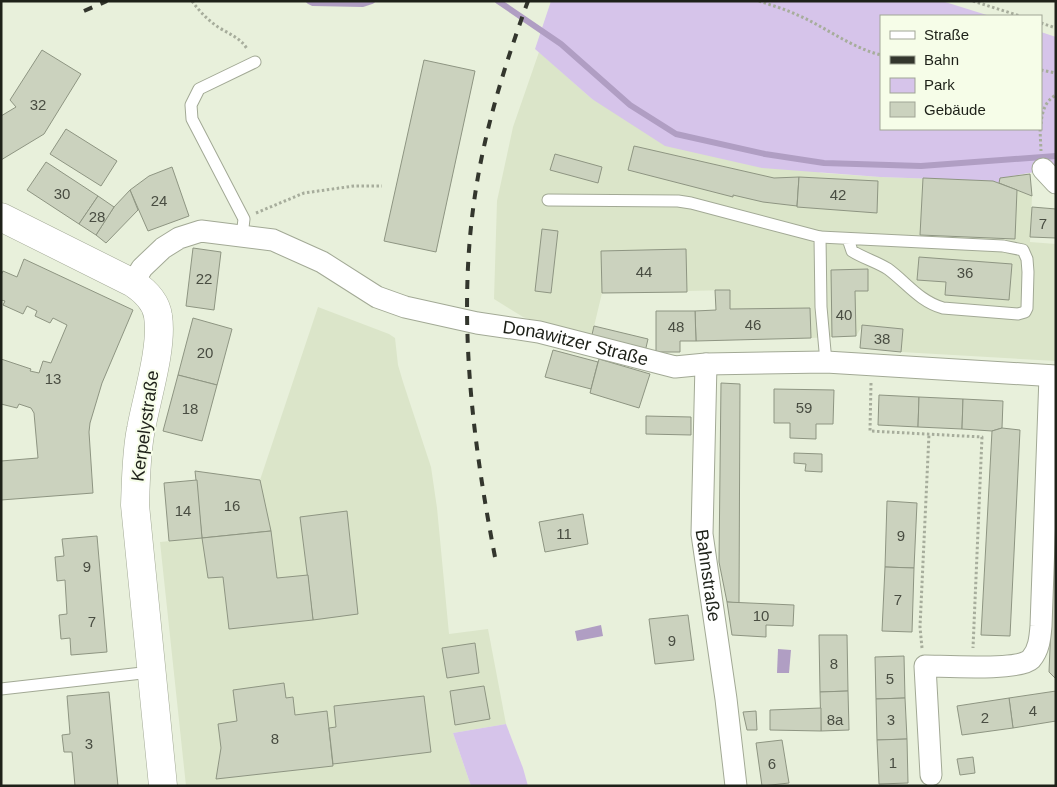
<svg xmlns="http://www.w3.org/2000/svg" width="1057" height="787" viewBox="0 0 1057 787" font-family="Arial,sans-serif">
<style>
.built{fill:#dbe5c9}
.green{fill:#d6c4ea}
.water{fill:#b09ec3}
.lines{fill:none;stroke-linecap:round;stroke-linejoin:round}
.stream{stroke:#b09ec3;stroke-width:6}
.building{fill:#cbd2be;stroke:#8e9582}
.lane-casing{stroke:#a2a995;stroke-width:13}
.street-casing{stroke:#a2a995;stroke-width:23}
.secondary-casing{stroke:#a2a995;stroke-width:29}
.path{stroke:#a7ad9c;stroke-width:3;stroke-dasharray:2.5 2.5;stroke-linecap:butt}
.lane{stroke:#fff;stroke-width:11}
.street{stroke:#fff;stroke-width:21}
.secondary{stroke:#fff;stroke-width:28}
.rail{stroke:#33362d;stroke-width:4;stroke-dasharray:9 9;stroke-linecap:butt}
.labels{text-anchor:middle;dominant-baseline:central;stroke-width:4;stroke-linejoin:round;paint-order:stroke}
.number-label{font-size:15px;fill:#494d42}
.street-label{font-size:18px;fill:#1e2119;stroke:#f6fde8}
</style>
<rect width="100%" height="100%" fill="#e8f0db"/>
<g class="built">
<path d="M539,52L592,99L822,173L880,177L993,181L1032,196L1030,242L1056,244V361L901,352L903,329L863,325L856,336L811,338L810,308L730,309V290L602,293L591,339L523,317L494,299L497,201L513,127Z"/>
<path d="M318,307L389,334L395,338L398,365L403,382L431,467L437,508L449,634L488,629L506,724L453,733L471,786H186L160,542L202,538L195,471L260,480Z"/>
</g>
<g class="green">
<path d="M551,1H942L990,16H881V129H1041V32L1056,37V169C1037,171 1019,175 1000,178L999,183L993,181L880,177L762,168L665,146L592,99L535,49Z"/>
<path d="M506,724L523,768L528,786H471L453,733Z"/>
</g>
<g class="water">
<path d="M601,625L603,636L577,641L575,631Z"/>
<path d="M778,649L791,650L789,673H777Z"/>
</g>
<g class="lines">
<g class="stream">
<path d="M309,1L313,3L363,4L372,1"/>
<path d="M498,1L561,44L630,105L676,134L765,154L824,163L921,166L1056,156"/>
</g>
</g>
<g class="building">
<path d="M42,50L81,74L44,134L1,160V116L16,107L10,100Z"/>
<path d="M424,60L475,71L436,252L384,241Z"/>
<path d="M66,129L117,161L101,186L50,154Z"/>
<path d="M634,146L774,178L799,177L797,206L763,202L733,195V197L628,170Z"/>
<path d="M555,154L602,167L598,183L550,170Z"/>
<path d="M46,162L98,196L79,224L27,190Z"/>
<path d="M172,167L189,216L148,231L130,190L149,176Z"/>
<path d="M1030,174L1032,196L999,183L1000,178Z"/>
<path d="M799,177L878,181L877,213L797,207Z"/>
<path d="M923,178L993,181L1017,190L1015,239L920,235Z"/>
<path d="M130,190L138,210L106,243L96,235L114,207Z"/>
<path d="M98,196L114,207L96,235L79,224Z"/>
<path d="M1032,207L1056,209V238L1030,237Z"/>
<path d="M542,229L558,231L551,293L535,291Z"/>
<path d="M193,248L221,252L214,310L186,306Z"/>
<path d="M686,249L687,292L602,293L601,251Z"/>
<path d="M919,257L1012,264L1009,300L945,295L946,282L917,280Z"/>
<path d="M24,259L133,310L102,383L90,423L89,432L93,493L1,500V461L38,458L34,413L31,408L19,404L17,408L1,404V359L31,369L30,371L39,373L43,361L51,363L67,325L53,318L50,323L35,316L37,311L27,306L23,314L3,305L5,301L1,300V275L3,271L17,277Z"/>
<path d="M868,269V291H855L856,336L832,337L831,270Z"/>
<path d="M715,290H730V309L810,308L811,338L696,341L695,311L716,310Z"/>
<path d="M656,311H695L696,341H680V352H656Z"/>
<path d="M193,318L232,329L217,385L178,375Z"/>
<path d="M862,325L903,329L901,352L860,348Z"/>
<path d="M594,326L648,339L645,352L591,339Z"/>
<path d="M553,350L598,362L591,389L545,377Z"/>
<path d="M599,359L650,374L639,408L590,393Z"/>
<path d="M178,375L217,385L202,441L163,431Z"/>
<path d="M721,383L740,384L739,603L727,602L719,562Z"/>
<path d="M774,389L834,390L833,424H816V439L790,438V423H774Z"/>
<path d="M879,395L919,397L918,427L878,425Z"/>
<path d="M919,397L963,399L962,429L918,427Z"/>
<path d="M963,399L1003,401L1002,428L992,431L962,429Z"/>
<path d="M646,416L691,417V435L646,434Z"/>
<path d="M1002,428L1020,430L1010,636L981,635L992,431Z"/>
<path d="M794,453L822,454V472L805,471L806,464L794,463Z"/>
<path d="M195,471L260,480L271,531L202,538Z"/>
<path d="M197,480L202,538L169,541L164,483Z"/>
<path d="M887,501L917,503L914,568L885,567Z"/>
<path d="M1056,505V679L1049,672Z"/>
<path d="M347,511L358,614L313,620L300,517Z"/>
<path d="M583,514L588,544L545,552L539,522Z"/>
<path d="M271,531L277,578L308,575L313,620L229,629L223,577L208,578L202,538Z"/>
<path d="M97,536L107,652L71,655L70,638L61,639L59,615L67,614L65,580L57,581L55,557L64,556L62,539Z"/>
<path d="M885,567L914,568L912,632L882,631Z"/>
<path d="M727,602L794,605L793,626L766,625V637L732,635Z"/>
<path d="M688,615L694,660L655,664L649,619Z"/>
<path d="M819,635H847L848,691L820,692Z"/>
<path d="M475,643L479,673L447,678L442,648Z"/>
<path d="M904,656L905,698L876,699L875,657Z"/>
<path d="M284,683L286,698L293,697L295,715L327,711L333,766L216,779L221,748L218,724L237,721L233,690Z"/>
<path d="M484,686L490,719L455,725L450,691Z"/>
<path d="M848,691L849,730L821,731L820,692Z"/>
<path d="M1056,691V721L1013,728L1009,698Z"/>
<path d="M109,692L118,786H75L72,752H64L62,735L70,734L67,696Z"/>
<path d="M424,696L431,752L333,764L329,728L336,727L334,706Z"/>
<path d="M905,698L907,739L877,740L876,699Z"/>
<path d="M1009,698L1013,728L962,735L957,706Z"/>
<path d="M821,708V731L770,730V710Z"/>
<path d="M756,711L757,730H747L743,712Z"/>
<path d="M907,739L908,783L879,784L877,740Z"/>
<path d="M782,740L789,783L762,786L756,743Z"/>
<path d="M973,757L975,773L960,775L957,759Z"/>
</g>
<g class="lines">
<g class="lane-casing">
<g id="lane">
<path d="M548,200L678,201L691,203L820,237L821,307L826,362"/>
<path d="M242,236L244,219L192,119L191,105L199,89L255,62"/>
<path d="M820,237L1003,246L1023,250L1027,259L1028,272L1027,308L1025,312L1018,314L943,308C919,301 907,283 888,269C877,262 863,258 852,251L848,239"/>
<path d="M1,689L151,672"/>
</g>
</g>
<g class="street-casing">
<g id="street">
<path d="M1043,169L1056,183"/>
<path id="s1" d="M133,283L142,268L163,248L179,238L201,231L273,240L322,262L377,297L405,307L477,323L539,332L675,367L706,364L826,362L1056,376"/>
<path id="s2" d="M706,364L702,534L726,699L736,786"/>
<path d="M931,775L925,666C944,666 1019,671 1031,659C1039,650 1040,638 1041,626L1050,376"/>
</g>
</g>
<g class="secondary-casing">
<path id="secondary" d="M1,217L133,283C145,291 156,301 158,316C163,347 147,396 141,429C136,453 136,480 135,505L163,786"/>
</g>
<g class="path">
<path d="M192,1C200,12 208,20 218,27C229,34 241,38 247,49"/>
<path d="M759,1C770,5 782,8 793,13C823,25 849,47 881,55"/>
<path d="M973,1L1020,16"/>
<path d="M1041,23L1056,28"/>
<path d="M1041,70L1056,73"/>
<path d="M1041,124C1042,112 1045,101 1056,95"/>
<path d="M1040,129L1041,151"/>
<path d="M256,213L304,193L354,186H382"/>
<path d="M871,383L870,431L982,437L973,648"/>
<path d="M922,648L920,627L929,434"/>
</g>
<use href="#lane" class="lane"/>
<use href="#street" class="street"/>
<use href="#secondary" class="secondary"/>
<g class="rail">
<path d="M84,11L107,1"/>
<path d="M495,557C472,438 457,315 475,195C485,128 505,64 528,1"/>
</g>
</g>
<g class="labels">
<g class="number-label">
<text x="38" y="104">32</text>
<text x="62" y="193">30</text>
<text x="838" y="194">42</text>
<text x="159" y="200">24</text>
<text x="97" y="216">28</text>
<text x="1043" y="223">7</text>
<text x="644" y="271">44</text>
<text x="965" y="272">36</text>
<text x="204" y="278">22</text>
<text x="844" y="314">40</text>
<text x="753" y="324">46</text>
<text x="676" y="326">48</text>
<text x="882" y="338">38</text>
<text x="205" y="352">20</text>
<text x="53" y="378">13</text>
<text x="804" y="407">59</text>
<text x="190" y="408">18</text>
<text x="232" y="505">16</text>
<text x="183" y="510">14</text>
<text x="564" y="533">11</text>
<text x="901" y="535">9</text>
<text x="87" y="566">9</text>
<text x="898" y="599">7</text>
<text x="761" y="615">10</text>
<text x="92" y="621">7</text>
<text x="672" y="640">9</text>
<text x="834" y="663">8</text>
<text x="890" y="678">5</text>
<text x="1033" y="710">4</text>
<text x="985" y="717">2</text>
<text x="835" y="719">8a</text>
<text x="891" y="719">3</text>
<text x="275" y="738">8</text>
<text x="89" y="743">3</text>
<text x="893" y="762">1</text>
<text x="772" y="763">6</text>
</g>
<g class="street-label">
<text stroke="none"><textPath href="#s1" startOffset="484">Donawitzer Straße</textPath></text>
<text transform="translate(145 426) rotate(-82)">Kerpelystraße</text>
<text stroke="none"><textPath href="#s2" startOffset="212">Bahnstraße</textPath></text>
</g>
</g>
<rect width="1057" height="787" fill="none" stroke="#1e2119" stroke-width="5"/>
<rect x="880" y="15" width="162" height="115" fill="#f6fde8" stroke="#a0a595"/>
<rect x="890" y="31" width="25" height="8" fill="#ffffff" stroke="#a0a595"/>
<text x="924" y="40" font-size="15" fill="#1e2119">Straße</text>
<rect x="890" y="56" width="25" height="8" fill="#33362d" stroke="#a0a595"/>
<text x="924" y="65" font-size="15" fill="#1e2119">Bahn</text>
<rect x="890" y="78" width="25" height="15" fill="#d6c4ea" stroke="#a0a595"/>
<text x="924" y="90" font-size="15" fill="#1e2119">Park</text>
<rect x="890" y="102" width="25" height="15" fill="#cbd2be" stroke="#a0a595"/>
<text x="924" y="115" font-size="15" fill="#1e2119">Gebäude</text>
</svg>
